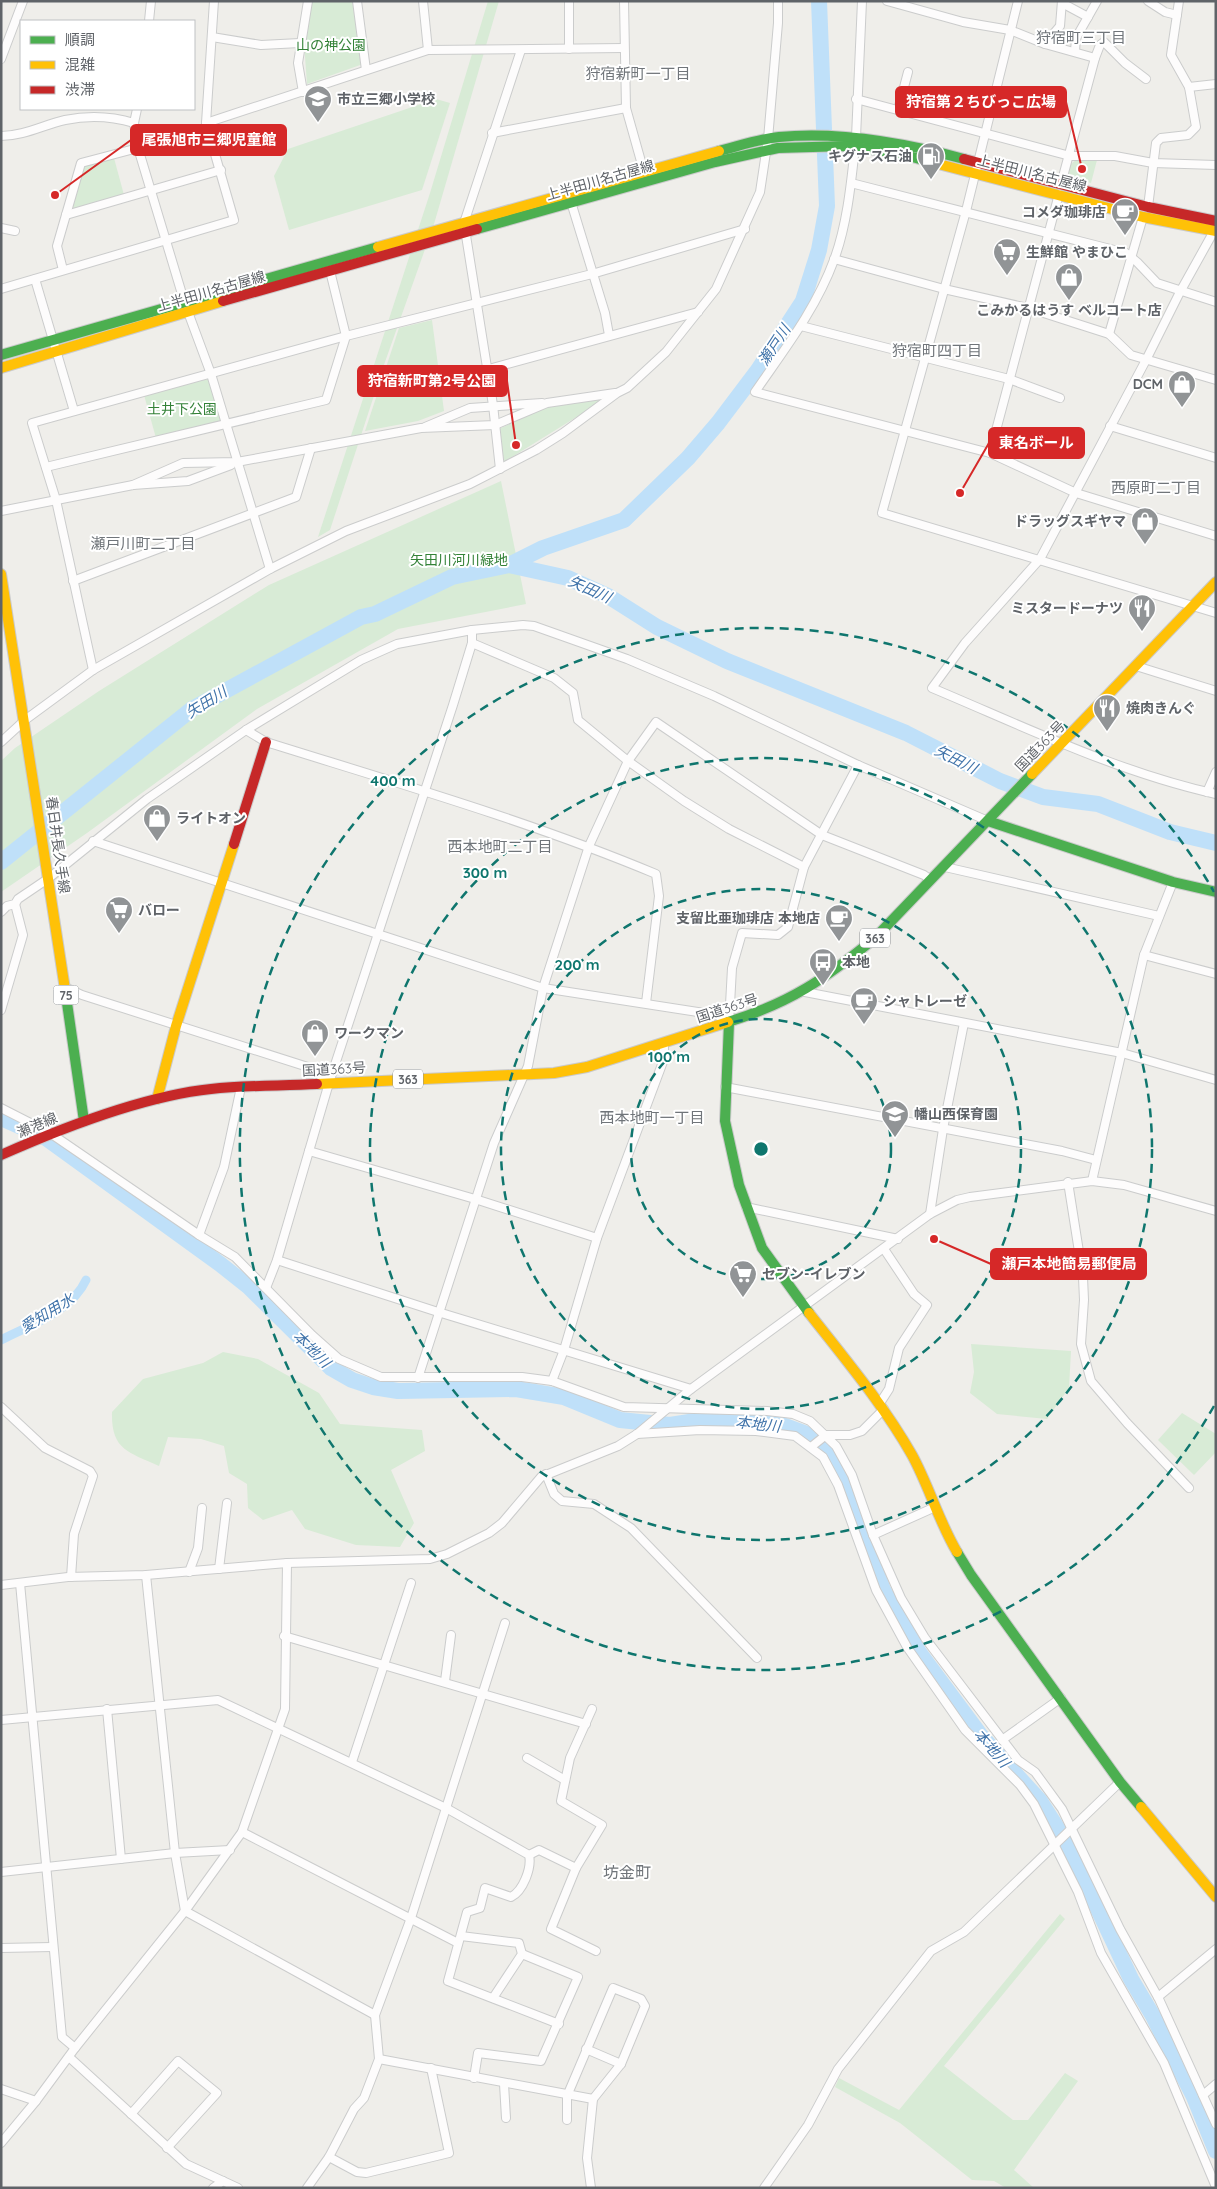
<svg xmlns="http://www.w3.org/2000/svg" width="1217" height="2189" viewBox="0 0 1217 2189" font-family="Quicksand,'Noto Sans JP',sans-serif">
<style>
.green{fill:#d8ebd6}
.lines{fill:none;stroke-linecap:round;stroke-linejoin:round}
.canal{stroke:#bfe0f9;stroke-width:9}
.river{stroke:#bfe0f9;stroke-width:16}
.street-casing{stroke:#cbcccc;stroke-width:10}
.fast-casing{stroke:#cacacb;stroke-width:12}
.slow-casing{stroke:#cacacb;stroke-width:12}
.jam-casing{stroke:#cacacb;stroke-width:12}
.street{stroke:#fdfcfc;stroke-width:8}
.fast{stroke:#4caf50;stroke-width:10}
.slow{stroke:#ffc107;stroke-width:10}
.jam{stroke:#c62828;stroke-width:10}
.ring{fill:none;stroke:#0f766e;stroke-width:2.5;stroke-dasharray:9 6}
.labels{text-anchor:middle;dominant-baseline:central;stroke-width:4;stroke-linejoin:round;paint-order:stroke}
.shield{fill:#fff;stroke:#8f9295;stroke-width:1}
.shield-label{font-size:12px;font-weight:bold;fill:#5f6368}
.park-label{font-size:14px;fill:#348238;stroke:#fff}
.poi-label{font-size:14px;font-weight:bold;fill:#5f6368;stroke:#fff;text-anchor:start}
.street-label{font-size:14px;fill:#5f6368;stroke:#fff}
.neighbourhood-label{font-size:15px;fill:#70757a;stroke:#fff}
.water-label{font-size:15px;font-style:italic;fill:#4174aa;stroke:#fff}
.quarter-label{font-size:16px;fill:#70757a;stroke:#fff}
.centre{fill:#0f766e;stroke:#fff;stroke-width:2.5}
.ring-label{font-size:15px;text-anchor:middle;font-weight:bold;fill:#0f766e;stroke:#fff;stroke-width:4;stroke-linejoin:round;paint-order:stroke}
.leader{fill:none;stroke:#d62828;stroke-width:2}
.callout-dot{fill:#d62828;stroke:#fff;stroke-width:2}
.callout{fill:#d62828;stroke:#d62828;stroke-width:2}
.callout-label{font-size:15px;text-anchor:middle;font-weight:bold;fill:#fff}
</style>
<rect width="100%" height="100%" fill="#efeeea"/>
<g class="green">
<path d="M312,1H352L363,64L307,84L304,43Z"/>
<path d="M488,1H499L434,224L385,362L330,530L318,537L430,193Z"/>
<path d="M436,99L450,103L422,190L289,230L274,176L288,149Z"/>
<path d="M1079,157L1097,160L1091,183L1066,175L1071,164Z"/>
<path d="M114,158L124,195L70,210L83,165Z"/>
<path d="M432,320L444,411L418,421L365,431L399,328Z"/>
<path d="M208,379L221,422L156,438L144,395Z"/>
<path d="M603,397L604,400L504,462L499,429L548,406Z"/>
<path d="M501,481L526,604L398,629L257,709L87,833L1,892V761L15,748L99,691L269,585Z"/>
<path d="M971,1344L1071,1351L1069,1388L1047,1419L997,1414L970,1393L974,1372Z"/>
<path d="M223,1352L258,1359L319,1393L340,1424L422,1430L425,1451L391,1470L414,1523L400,1547L356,1545L305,1529L292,1510L263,1520L248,1508L247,1484L229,1473L224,1446L201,1439L168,1437L159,1466C128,1452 111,1450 112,1412L143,1379L203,1363Z"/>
<path d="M1182,1413L1216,1434V1452L1194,1475L1158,1440Z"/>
<path d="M1060,1914L1065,1919L944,2066L1013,2120H1028L1065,2073L1078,2081L1014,2170L1034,2188H1006L994,2181L972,2180L900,2123L835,2087L839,2078L899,2110Z"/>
</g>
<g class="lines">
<path class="canal" d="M1,1340C30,1325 72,1311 86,1280"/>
<g class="river">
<path d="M509,565L543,548L624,520L688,458L718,423L758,370L803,301L819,250L827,206L819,1"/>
<path d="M1,862L192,709L361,617L375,614L452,577L509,565L568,578L608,596L657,627L727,661L906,733L1000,781L1043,797L1098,804L1170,832L1216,843"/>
<path d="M1,1118L46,1138L220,1264L249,1287L331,1368L352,1380L373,1387L398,1391L516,1389L564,1397L620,1420L670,1425L702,1420L746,1421L785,1426L804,1433L824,1444L848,1488L883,1590L918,1651L981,1736L1040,1801L1068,1845L1131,1979L1153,2016L1194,2097L1216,2151"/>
</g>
<g class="street-casing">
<g id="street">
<path d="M357,1L366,70"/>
<path d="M423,1L428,50"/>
<path d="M569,1V49"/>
<path d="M624,1L626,108L644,172"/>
<path d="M887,1L963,22L1010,30L1045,44L1095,58L1061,184"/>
<path d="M1018,1L966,211L882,513L1216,613"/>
<path d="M1148,1L1165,12L1177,15"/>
<path d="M1062,3L1088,17"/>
<path d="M149,21L151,1"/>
<path d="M212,37L261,45L300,43"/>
<path d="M1045,44L1060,26L1062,1"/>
<path d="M1075,51L1076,38L1097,1"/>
<path d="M1095,58L1100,45L1104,42L1125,63L1146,79"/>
<path d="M1,59L23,1"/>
<path d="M1189,87L1216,84"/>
<path d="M303,92L298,63L308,1"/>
<path d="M856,99L1070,156H1115L1153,163L1216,165"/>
<path d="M137,109L134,123L138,148L185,304L211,374L270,569"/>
<path d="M898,110L908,72"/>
<path d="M206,123L428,50L624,48"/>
<path d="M492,133L626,108"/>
<path d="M135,134H208"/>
<path d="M1,136C24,136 43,125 65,120C90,115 111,116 134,123"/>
<path d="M856,137L862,1"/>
<path d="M855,147C851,184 847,225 834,260C816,309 784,350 755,392L990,453L1076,493L1216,536"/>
<path d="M851,183L1126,253L1137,262L1157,283L1216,302"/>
<path d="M571,202L605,313L609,335"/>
<path d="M1148,207L1156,143L1161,138L1188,135L1196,127L1189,87L1171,55L1179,1"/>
<path d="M66,215L221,170"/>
<path d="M1,228L15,231"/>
<path d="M1214,231L1180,292L1146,360L1040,559L965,643L932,688C1025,727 1117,772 1216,794"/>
<path d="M834,259L944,289L1028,308L1109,334L1131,355L1216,380"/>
<path d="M63,270L57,246L81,163L138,148"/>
<path d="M35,279L74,411"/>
<path d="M1,289L234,220L206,123L214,1"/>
<path d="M801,326L1009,379L1060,398"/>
<path d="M1109,334L1143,217"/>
<path d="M485,370L698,312"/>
<path d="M1110,426L1216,458"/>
<path d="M425,427L470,408L542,403"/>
<path d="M990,453L1059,194"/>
<path d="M46,467L326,400L346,336L330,271"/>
<path d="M500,469L493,405L464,223L521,50"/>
<path d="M133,485L183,463L237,462L421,428L495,425L547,403L615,393"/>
<path d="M1,511L133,485L188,481L231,465"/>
<path d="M73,581L296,497L311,448"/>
<path d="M472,643L554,678L573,693L578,720L628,761L684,801L729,829L804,867"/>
<path d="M1136,666L1216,691"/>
<path d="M93,670L56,500L32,423L346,336L592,274L745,229"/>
<path d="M246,730L266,742C397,783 529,821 656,874L659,896L646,1003"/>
<path d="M1,742L25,720L93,670L270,569L346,531L470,484L536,450L563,433L617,393L627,388L666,352L716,289L760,192L768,139L778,23V1"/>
<path d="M1207,792L1216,772"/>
<path d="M93,841L543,988L717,1015L729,1023"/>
<path d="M945,867L1159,916"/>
<path d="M1,912L7,906L15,904L18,899L49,878L147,799L246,730L361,660L397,644L472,630L523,625L534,626L627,659L714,696L858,765L988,821"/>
<path d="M1144,955L1216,974"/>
<path d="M65,987L82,995L311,1068L329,1083"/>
<path d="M805,992L1122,1053L1216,1080"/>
<path d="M1,1010L23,935L15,904"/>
<path d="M729,1023L732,968L742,933L778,935L788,927L804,867L858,765"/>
<path d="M725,1087L1062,1151L1096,1160"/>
<path d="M1,1108L50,1133L199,1235L235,1257L312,1335L339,1359L381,1377H522L552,1381L624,1407L767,1411L793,1414L810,1421L836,1446L852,1475L873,1535L901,1598L925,1638L1018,1760L1035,1772L1062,1809L1120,1929L1159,1999L1216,2124"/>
<path d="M309,1151L475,1199L597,1238"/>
<path d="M1092,1181L1144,955L1173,882"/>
<path d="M1068,1182L1083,1277L1084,1300L1081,1344L1091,1381L1127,1423L1189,1488"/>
<path d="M746,1207L898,1239"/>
<path d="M930,1214L943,1129L964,1023"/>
<path d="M199,1235L224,1167L241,1087"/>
<path d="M277,1260L438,1312L691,1389"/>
<path d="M266,1288L277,1260L329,1083L453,705L472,643V630"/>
<path d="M418,1378L494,1143L528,1066L543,988L589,846L628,761L656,722L822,835L924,875L931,880"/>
<path d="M552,1381L564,1350L597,1238L664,1059V1042"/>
<path d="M880,1403L889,1389L899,1348L927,1305L914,1294L884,1249"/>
<path d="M1,1407L45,1448L90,1471L93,1476L74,1534L71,1577"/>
<path d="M637,1434L700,1430L756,1431L795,1436L823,1457L838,1485L876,1590L907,1647L965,1730L1020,1785L1034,1804L1078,1892L1101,1953L1164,2063L1216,2187"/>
<path d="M811,1447L826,1435H850L862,1431L884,1409"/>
<path d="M546,1474L554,1494L562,1501L594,1504L631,1528L757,1658"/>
<path d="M873,1535L933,1508"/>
<path d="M219,1569L227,1503"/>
<path d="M189,1572L198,1548L202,1508"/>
<path d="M146,1575L175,1853L185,1911"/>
<path d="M20,1583L62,2037L75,2048"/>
<path d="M1,1585L68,1577L146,1575L287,1563L430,1559L447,1554L489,1533L502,1523L541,1477L618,1446L637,1434L691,1389L930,1214L957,1200L970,1197L1092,1181L1124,1185L1216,1211"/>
<path d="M284,1636L586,1724"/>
<path d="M445,1681L451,1635"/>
<path d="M107,1709L121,1859"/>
<path d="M1,1720L218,1700L446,1808L529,1855C532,1868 523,1891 511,1897L485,1888L480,1908L467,1912L448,1981L559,2024"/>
<path d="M1002,1740L1061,1698"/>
<path d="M527,1758L565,1780"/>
<path d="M352,1762L411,1583"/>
<path d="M242,1832L458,1943"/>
<path d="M529,1855L539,1850L576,1868L602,1825L561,1801L570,1758L592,1709"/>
<path d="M576,1868L551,1929L596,1951"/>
<path d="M1,1872L175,1853L230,1850"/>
<path d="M185,1911L375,2015"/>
<path d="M461,1936L519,1943L522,1954L493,1998"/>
<path d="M1,1948L52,1947"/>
<path d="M1158,1997L1216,1949"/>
<path d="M586,2049L621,2064"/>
<path d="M69,2057L186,2164L238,2188"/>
<path d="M379,2059L593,2099"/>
<path d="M474,2078L478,2053L541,2061L578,1977L522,1954"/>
<path d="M504,2084L506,2118"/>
<path d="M1,2089L36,2101"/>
<path d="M1203,2095L1216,2084"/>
<path d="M131,2114L178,2061L217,2093L167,2148"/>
<path d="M567,2120V2096L613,1988L641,1999L645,2006L621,2064L593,2099L587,2158L591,2188"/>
<path d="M1,2143L36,2101L75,2048L185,1911L242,1832L285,1709L287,1563"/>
<path d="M329,2157L357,2172L366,2173L449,2153L431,2068"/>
<path d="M213,2188L223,2181"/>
<path d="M307,2188L329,2157L354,2109L364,2098L379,2059L375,2015L411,1918L505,1623"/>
<path d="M764,2188L808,2125L838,2069L931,1951L964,1932L1120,1782"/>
</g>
</g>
<g class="fast-casing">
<g id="fast">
<path d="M719,151C739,146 759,139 779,137C841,131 905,143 964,159"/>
<path d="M477,229L715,162L778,148L847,146L898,153L923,160"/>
<path d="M1,355L378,247"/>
<path d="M988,821L1173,882L1216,892"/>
<path d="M65,989L84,1121"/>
<path d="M728,1022C790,1003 825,979 875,938L1032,774"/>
<path d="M729,1023L725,1121L739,1185L762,1248L809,1313"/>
<path d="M957,1552L971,1575L1120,1782L1141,1807"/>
</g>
</g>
<g class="slow-casing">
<g id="slow">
<path d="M923,160L1143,217L1216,231"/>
<path d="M378,247L719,151"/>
<path d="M1,368L223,301"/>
<path d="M1,574L65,989"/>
<path d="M1032,774L1216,582"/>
<path d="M317,1084L554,1073L587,1067L728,1022"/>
<path d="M157,1099L176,1026L234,844"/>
<path d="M809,1313C845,1359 883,1404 912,1455C929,1486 939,1522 957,1552"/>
<path d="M1141,1807L1216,1897"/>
</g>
</g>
<g class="jam-casing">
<g id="jam">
<path d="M964,159L1148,207L1216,221"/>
<path d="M223,301L477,229"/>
<path d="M234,844L266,742"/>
<path d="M1,1155C62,1128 144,1096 211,1089C246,1085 282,1086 317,1084"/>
</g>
</g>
<use href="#street" class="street"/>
<use href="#fast" class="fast"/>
<use href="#slow" class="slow"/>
<use href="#jam" class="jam"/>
</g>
<g class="ring">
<circle cx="761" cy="1149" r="130"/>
<circle cx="761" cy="1149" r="260"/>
<circle cx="761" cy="1149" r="391"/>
<path d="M1214 1406A521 521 0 1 1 1214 892"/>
</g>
<defs>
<g id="school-pin" transform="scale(1.4375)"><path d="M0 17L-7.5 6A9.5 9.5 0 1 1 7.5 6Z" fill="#919496" stroke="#fff"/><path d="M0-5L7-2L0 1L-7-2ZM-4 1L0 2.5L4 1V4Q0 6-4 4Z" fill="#fff"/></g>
<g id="fuel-pin" transform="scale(1.4375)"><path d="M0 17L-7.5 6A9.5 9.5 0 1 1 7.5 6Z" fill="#919496" stroke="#fff"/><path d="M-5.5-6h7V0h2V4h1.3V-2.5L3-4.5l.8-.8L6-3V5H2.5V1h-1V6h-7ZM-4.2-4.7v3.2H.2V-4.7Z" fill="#fff"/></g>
<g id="cafe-pin" transform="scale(1.4375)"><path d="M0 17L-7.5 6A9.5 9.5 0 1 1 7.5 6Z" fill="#919496" stroke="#fff"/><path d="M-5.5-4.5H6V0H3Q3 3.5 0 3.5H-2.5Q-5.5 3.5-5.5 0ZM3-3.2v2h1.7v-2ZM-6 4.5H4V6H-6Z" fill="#fff"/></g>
<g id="supermarket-pin" transform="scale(1.4375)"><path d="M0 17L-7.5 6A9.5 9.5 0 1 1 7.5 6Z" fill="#919496" stroke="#fff"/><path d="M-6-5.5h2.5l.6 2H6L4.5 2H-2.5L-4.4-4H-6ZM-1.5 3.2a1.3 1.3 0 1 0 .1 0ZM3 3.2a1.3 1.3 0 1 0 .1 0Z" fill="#fff"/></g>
<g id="shop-pin" transform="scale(1.4375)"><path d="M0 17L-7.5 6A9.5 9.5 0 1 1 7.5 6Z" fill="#919496" stroke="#fff"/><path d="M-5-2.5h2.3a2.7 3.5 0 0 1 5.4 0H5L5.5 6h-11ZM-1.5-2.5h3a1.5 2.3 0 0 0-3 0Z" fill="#fff"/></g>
<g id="restaurant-pin" transform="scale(1.4375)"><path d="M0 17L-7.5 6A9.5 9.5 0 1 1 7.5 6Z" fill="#919496" stroke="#fff"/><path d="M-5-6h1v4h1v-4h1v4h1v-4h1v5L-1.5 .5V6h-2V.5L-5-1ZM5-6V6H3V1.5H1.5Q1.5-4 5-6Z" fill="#fff"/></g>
<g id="bus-pin" transform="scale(1.4375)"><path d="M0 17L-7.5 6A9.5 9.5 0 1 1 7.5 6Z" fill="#919496" stroke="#fff"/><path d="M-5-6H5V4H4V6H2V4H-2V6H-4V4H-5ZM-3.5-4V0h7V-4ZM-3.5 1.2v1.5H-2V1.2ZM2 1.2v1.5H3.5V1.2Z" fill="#fff"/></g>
</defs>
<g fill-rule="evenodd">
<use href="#school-pin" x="318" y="99"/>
<use href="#fuel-pin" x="931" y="156"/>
<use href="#cafe-pin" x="1125" y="212"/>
<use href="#supermarket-pin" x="1007" y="252"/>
<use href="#shop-pin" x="1069" y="277"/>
<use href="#shop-pin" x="1182" y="384"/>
<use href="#shop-pin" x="1145" y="521"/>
<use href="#restaurant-pin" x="1142" y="608"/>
<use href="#restaurant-pin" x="1107" y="708"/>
<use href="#shop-pin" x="157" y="818"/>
<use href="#supermarket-pin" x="119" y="910"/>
<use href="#cafe-pin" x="839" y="918"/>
<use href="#bus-pin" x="823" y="962"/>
<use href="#cafe-pin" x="864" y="1001"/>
<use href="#shop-pin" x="315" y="1033"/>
<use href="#school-pin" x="895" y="1114"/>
<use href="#supermarket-pin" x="743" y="1274"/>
</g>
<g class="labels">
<g class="shield">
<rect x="860" y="928.5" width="30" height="19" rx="4"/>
<rect x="53.5" y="985.5" width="25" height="19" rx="4"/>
<rect x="393" y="1069.5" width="30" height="19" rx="4"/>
</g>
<g class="shield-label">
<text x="875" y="938">363</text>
<text x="66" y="995">75</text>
<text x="408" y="1079">363</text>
</g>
<g class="park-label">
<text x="331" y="45">山の神公園</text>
<text x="182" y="409">土井下公園</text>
<text x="459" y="560">矢田川河川緑地</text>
</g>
<g class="poi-label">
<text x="337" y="99">市立三郷小学校</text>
<text x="912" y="156" text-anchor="end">キグナス石油</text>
<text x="1106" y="212" text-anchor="end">コメダ珈琲店</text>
<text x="1026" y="252">生鮮館 やまひこ</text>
<text x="1069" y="310" text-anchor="middle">こみかるはうす ベルコート店</text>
<text x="1163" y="384" text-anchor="end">DCM</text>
<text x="1126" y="521" text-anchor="end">ドラッグスギヤマ</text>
<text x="1123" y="608" text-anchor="end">ミスタードーナツ</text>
<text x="1126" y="708">焼肉きんぐ</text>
<text x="176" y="818">ライトオン</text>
<text x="138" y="910">バロー</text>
<text x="820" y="918" text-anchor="end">支留比亜珈琲店 本地店</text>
<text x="842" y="962">本地</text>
<text x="883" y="1001">シャトレーゼ</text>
<text x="334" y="1033">ワークマン</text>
<text x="914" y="1114">幡山西保育園</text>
<text x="762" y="1274">セブン-イレブン</text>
</g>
<g class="street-label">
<text transform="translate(1032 173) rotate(14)">上半田川名古屋線</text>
<text transform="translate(600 180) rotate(-16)">上半田川名古屋線</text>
<text transform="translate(211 291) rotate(-16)">上半田川名古屋線</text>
<text transform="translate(1040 746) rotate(-46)">国道363号</text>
<text transform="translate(58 845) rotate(82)">春日井長久手線</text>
<text transform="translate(727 1008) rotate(-18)">国道363号</text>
<text transform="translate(334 1069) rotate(-3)">国道363号</text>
<text transform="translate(37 1125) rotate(-23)">瀬港線</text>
</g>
<g class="neighbourhood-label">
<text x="1081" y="37">狩宿町三丁目</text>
<text x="638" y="73">狩宿新町一丁目</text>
<text x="937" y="350">狩宿町四丁目</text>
<text x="1156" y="487">西原町二丁目</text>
<text x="143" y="543">瀬戸川町二丁目</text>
<text x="500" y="846">西本地町二丁目</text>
<text x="652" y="1117">西本地町一丁目</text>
</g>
<g class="water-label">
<text transform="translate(774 345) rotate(-57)">瀬戸川</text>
<text transform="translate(590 589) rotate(24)">矢田川</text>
<text transform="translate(206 702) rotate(-32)">矢田川</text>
<text transform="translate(956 759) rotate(27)">矢田川</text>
<text transform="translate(47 1313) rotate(-32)">愛知用水</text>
<text transform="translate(312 1349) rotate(44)">本地川</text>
<text transform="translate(758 1424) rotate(6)">本地川</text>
<text transform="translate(992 1748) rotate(49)">本地川</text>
</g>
<g class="quarter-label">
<text x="627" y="1872">坊金町</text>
</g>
</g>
<circle cx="761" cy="1149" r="8" class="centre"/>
<g class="ring-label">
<text x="393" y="786">400 m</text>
<text x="485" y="878">300 m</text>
<text x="577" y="970">200 m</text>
<text x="669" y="1062">100 m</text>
</g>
<path class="leader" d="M1082 169L1066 102M55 195L131 140M516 445L507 381M960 493L989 443M934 1239L991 1264"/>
<g class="callout-dot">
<circle cx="1082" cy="169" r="5"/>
<circle cx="55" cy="195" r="5"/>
<circle cx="516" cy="445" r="5"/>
<circle cx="960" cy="493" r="5"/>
<circle cx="934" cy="1239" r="5"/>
</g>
<g class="callout">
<rect x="896" y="87" width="170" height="30" rx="5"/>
<rect x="131" y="125" width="155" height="30" rx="5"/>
<rect x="358" y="366" width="149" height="30" rx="5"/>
<rect x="989" y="428" width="95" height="30" rx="5"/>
<rect x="991" y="1249" width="155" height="30" rx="5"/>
</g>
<g class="callout-label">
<text x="981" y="107">狩宿第２ちびっこ広場</text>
<text x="209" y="145">尾張旭市三郷児童館</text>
<text x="432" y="386">狩宿新町第2号公園</text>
<text x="1036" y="448">東名ボール</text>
<text x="1069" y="1269">瀬戸本地簡易郵便局</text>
</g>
<rect width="1217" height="2189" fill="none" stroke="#5f6368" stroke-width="5"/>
<rect x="20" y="20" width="175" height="90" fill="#ffffff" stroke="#bfc1c3"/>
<rect x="30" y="36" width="25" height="8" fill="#4caf50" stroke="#bfc1c3"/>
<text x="65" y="45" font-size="15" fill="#5f6368">順調</text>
<rect x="30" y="61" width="25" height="8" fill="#ffc107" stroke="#bfc1c3"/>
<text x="65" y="70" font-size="15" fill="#5f6368">混雑</text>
<rect x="30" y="86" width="25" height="8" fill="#c62828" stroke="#bfc1c3"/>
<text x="65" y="95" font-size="15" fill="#5f6368">渋滞</text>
</svg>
